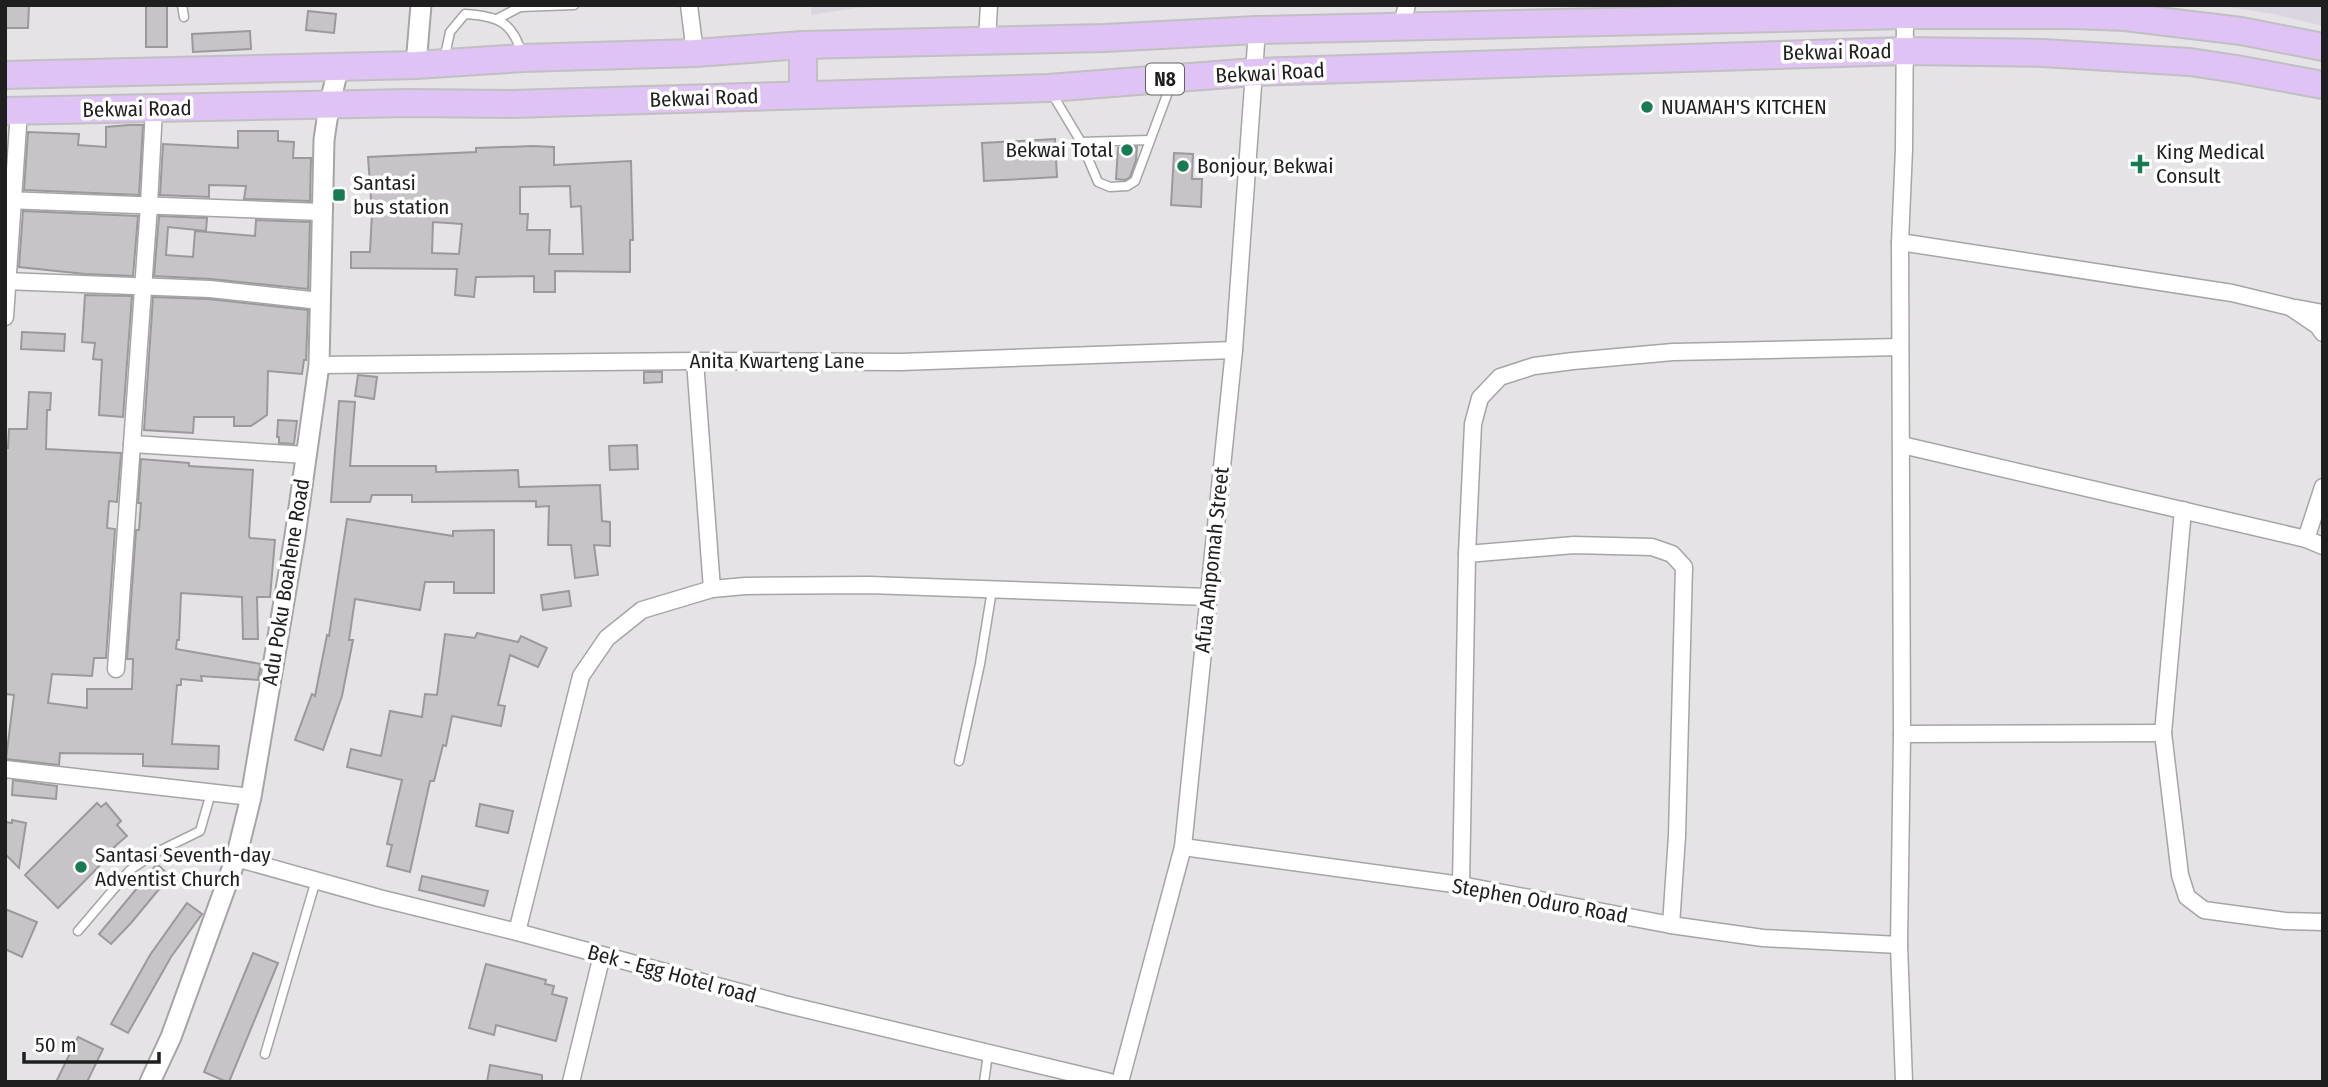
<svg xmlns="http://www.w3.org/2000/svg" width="2328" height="1087" viewBox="0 0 2328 1087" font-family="'Fira Sans Condensed',sans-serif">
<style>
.built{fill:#dad5df}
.building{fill:#c6c4c7;stroke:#9b999c;stroke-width:2;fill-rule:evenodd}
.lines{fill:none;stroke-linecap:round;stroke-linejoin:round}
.service-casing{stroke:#a6a4a7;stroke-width:11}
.minor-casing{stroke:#a6a4a7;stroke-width:19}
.tertiary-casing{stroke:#a6a4a7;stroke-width:23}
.trunk-casing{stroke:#c0c0c1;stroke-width:30}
.service{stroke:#fff;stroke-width:8}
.minor{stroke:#fff;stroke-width:16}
.tertiary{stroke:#fff;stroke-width:19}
.trunk{stroke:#dfc3f4;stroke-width:26}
.poi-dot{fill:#197b53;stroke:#fff;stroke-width:2.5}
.labels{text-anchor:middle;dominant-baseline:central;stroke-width:7;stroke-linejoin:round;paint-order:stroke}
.shield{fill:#fff;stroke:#626263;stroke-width:2}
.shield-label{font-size:19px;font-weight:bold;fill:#1f1f20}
.street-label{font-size:21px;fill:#1f1f20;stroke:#fff}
.poi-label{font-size:21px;fill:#1f1f20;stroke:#fff;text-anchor:start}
</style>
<rect width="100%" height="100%" fill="#e5e3e6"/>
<g class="built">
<path d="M811,5H909L855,8L811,15Z"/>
<path d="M2217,5H2323V26L2274,14Z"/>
</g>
<g class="building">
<path d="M5,5H29L28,28H5Z"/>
<rect x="146" y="5" width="21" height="42"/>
<path d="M308,11L336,14L334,33L306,30Z"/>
<path d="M250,31L251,49L193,52L192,34Z"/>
<path d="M129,125H143L139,195L24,190L28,132L79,134L78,145L106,147V127Z"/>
<path d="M238,131H278V141L294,142L293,158H311L310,201L244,199L246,186L209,185V197L160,195L163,144L238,148Z"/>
<path d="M1055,139L1057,177L984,181L982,143Z"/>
<path d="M533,146L554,147V165L631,161L633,240H630V272L555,271V292H534V276L476,277L474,297L455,295L457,269L351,268V252H370L372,213L368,157L476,152V148ZM570,186L571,207L581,206L583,254H549L550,230H527L528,214H520V187ZM433,222L462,224L459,254L432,253Z"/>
<path d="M1137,147L1136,160L1130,177L1125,180L1116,179L1118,148Z"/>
<path d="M1174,153L1193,154L1192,179H1202L1201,207L1171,205Z"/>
<path d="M23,211L138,216L133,276L85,274L19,267Z"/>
<path d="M159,216L207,218L206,231L168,227L166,255L193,257L195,231L255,236L256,220L310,222L308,289L211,279L154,276Z"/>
<path d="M85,295L132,296L123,417L99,415L102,360L93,359L95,343L82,342Z"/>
<path d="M153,297L209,299L308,310L306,360H304L302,374L268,371L267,415L251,426H234V417H194L193,433L144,430Z"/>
<path d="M22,332L65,334L64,351L21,349Z"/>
<path d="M644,372H662V382L644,383Z"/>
<path d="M358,375L377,377L374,399L355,396Z"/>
<path d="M29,392L51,393L50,410H47L46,449L121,453L117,502L109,501L107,528L115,529L106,658H94L92,676L52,674L48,703L87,708V689H132L133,659H127L136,530H139L141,503H138L141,459L189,463V466L253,470L249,536L250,538L275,540L270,597H257L258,639H243L242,597L181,593L179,640H177L176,649L261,664L258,680L201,676L202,681L181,679V685H177L172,744L219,746L218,769L143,766V754L60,753L59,765L6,759L14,695L5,694V448H8L9,429H27Z"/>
<path d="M339,401L355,402L350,466H436V472L518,470L519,487L600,485L602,521L610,522V546L594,545L598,575L575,578L571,545H548L549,506L536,507V501L412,502V495H372L370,502H331Z"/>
<path d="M278,420L297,421L294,444L279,443V437H277Z"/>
<path d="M637,445L638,469L610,470L609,446Z"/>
<path d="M347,519L453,536V531L494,530V593H454V582H425L420,610L355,599L349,640H353L342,696L323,750L295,740L312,694L315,696L327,635L329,636Z"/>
<path d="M569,591L571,606L543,610L541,595Z"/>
<path d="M477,633L518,642L521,636L547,648L538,667L510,655L498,705L505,706L501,726L452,716L446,746L443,745L434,781H430L410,872L387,866L392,845L387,844L402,780L347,767L351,749L381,756L390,711L422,717L425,694L437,695L445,634L475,638Z"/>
<path d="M13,780L57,786L56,799L12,795Z"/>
<path d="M97,803L101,807L106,803L121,821L117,825L127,836L114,847L116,849L58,908L25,875Z"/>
<path d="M480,804L513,811L508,833L476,826Z"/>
<path d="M12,820L26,823L19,868L5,854V822L12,823Z"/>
<path d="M157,864L170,876L131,923L111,944L99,934Z"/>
<path d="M422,876L488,891L484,906L419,890Z"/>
<path d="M187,903L202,914L171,957L128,1033L111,1024L150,955Z"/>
<path d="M5,909L37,922L22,957L5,949Z"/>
<path d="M253,953L278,963L229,1082H227L204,1072Z"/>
<path d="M486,964L546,980L545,984L554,986L552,994L567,998L556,1041L496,1025L494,1035L469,1028Z"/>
<path d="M78,1037L103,1049L87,1082H56Z"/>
<path d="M490,1065L542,1075V1082H487Z"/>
</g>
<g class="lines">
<g class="service-casing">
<g id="service">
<path d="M182,5L184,17"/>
<path d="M497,19L520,7L574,5"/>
<path d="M444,60L450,32L465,14C497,16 513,21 522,55"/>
<path d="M1051,92L1081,142L1098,182L1110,187L1127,186L1135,181L1171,84"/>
<path d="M1081,142L1150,140"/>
<path d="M959,761L980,664L992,590"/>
<path d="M78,931L130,870L155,853L200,831L211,793"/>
<path d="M265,1054L316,880"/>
<path d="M984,1082L988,1054"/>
</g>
</g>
<g class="minor-casing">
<g id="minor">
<path d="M689,5L695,53"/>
<path d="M1401,27L1407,5"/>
<path d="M987,40L989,5"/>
<path d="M5,200L322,212"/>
<path d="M1900,242L2232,293L2290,307L2318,326L2323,333"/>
<path d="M5,281L210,289L320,301"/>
<path d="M2296,308L2323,313"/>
<path d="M5,317L19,111"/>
<path d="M695,361L712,589"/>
<path d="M319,365L695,361L901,362L1234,350"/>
<path d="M132,444L306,455"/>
<path d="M1902,445L2306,539L2323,546"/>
<path d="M2183,510L2163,733L2180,875L2187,897L2204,910L2285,921L2323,922"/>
<path d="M2306,539L2323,487"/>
<path d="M1467,554L1574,545L1652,547L1672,554L1684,567L1677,836L1671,925"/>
<path d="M116,669L149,205L154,109"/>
<path d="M1902,734L2163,733"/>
<path d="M5,769L251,797"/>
<path d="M1183,847L1461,885L1671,925L1763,938L1899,945"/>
<path d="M236,858L379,898L517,932L784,1004L1110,1082"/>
<path d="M1461,885L1467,554L1473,424L1480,398L1500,377L1534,366L1573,361L1673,352L1900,347"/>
<path d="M517,932L581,676L607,638L642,610L712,589L745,586L869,585L1208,597"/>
<path d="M571,1082L602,955"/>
<path d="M1120,1082L1183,847L1234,350L1257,30"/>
<path d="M1904,1082L1899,945L1902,734L1900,242L1904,149L1905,15"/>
</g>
</g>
<g class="tertiary-casing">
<g id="tertiary">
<path d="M416,65L421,5"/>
<path d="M150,1082L171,1037L236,858L251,797L295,536L319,365L324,140L329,106L339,66"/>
</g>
</g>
<g class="trunk-casing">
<g id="trunk">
<path d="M5,75L416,65L523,58L695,53L803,45L1104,38L1257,30L1905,15H2074L2125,17L2241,31L2323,47"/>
<path d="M803,95V45"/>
<path d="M5,111L409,103L512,104L1048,88L1255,72L1904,51L2043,53L2190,62L2236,69L2323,85"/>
</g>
</g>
<use href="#service" class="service"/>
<use href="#minor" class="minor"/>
<use href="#tertiary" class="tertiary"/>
<use href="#trunk" class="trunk"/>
</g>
<g class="poi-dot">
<circle cx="1647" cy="107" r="7"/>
<circle cx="1127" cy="150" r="7"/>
<path d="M2136.5 153.5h7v7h7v7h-7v7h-7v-7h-7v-7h7z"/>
<circle cx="1183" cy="166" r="7"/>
<rect x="332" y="188" width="14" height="14" rx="3.5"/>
<circle cx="81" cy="867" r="7"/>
</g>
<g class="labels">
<rect class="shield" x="1146" y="63.5" width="38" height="31" rx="5"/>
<g class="shield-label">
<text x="1165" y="79">N8</text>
</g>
<g class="street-label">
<text transform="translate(1837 52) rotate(-1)">Bekwai Road</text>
<text transform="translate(1270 73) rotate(-3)">Bekwai Road</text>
<text transform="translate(704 98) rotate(-2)">Bekwai Road</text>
<text transform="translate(137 109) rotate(-1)">Bekwai Road</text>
<text x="777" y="361">Anita Kwarteng Lane</text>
<text transform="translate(1212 560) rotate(-84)">Afua Ampomah Street</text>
<text transform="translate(286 582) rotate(-81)">Adu Poku Boahene Road</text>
<text transform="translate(1540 901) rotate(10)">Stephen Oduro Road</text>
<text transform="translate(672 974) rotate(15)">Bek - Egg Hotel road</text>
</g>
<g class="poi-label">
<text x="1661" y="107">NUAMAH'S KITCHEN</text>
<text x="1113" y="150" text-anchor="end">Bekwai Total</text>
<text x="2156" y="152">King Medical<tspan x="2156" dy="24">Consult</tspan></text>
<text x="1197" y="166">Bonjour, Bekwai</text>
<text x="353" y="183">Santasi<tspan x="353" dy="24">bus station</tspan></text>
<text x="95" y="855">Santasi Seventh-day<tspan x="95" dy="24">Adventist Church</tspan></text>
</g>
</g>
<rect width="2328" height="1087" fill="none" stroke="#1f1f20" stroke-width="14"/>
<path d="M24 1052v10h135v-10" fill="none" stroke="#1f1f20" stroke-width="3.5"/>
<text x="35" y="1052" font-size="21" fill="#1f1f20" stroke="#ffffff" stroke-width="5" paint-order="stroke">50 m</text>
</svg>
